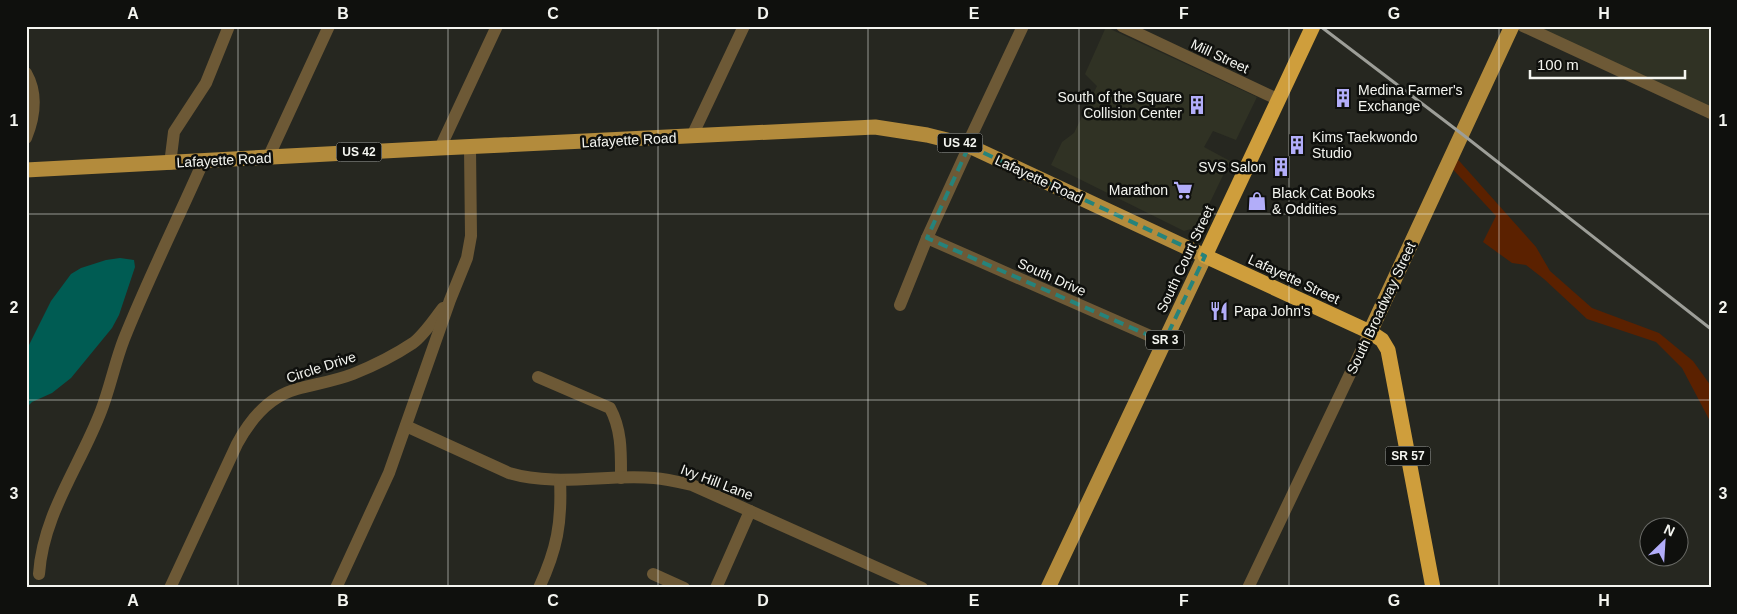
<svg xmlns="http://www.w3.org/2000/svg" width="1737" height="614" viewBox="0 0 1737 614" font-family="Arial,sans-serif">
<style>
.built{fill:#303224}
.green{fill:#5b2100}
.water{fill:#005c53}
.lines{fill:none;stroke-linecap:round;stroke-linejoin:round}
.minor{stroke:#6d5936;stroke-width:12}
.major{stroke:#b38b3c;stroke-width:15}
.highway{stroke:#cf9e3c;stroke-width:15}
.rail{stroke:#9d9e98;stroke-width:3}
.marked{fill:none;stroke:#26837b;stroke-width:4;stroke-dasharray:10 6;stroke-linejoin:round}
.grid{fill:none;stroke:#f4f5f0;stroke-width:1;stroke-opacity:0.55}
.labels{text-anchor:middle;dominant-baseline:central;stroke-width:5;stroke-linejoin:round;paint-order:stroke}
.shield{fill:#0f100d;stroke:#afb0ac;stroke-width:1}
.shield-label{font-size:12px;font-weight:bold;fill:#f4f5f0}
.street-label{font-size:14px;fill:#f4f5f0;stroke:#0f100d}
.poi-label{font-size:14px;fill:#f4f5f0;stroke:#0f100d;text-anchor:start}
.neatline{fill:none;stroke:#f4f5f0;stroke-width:2}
.grid-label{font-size:16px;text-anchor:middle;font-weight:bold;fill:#f4f5f0}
</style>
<rect width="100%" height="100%" fill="#262720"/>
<g class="built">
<path d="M1524,26H1711V113Z"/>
<path d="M1106,27L1257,97L1236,140L1213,131L1204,147L1230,161L1198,227L1184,231L1051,165L1062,142L1074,133L1097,86L1085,74Z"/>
</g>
<path class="green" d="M1453,154L1536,247L1550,271L1592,308L1659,333L1693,361L1711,386V423L1682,368L1656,342L1587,319L1544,279L1526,265L1512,263L1483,242L1496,216L1448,164Z"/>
<path class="water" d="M120,258L134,260L135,267L119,315L112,328L71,378L52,393L32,402L26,408V351L51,301L71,274L81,268L106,260Z"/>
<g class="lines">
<g class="minor">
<path d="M1122,26L1279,100"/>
<path d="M1523,26L1711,113"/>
<path d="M26,73C38,94 35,116 26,138"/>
<path d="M692,136L744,26"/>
<path d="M967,145L1023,26"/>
<path d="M440,148L497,26"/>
<path d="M268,158L329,26"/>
<path d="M170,164L174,132L206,83L229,26"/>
<path d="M927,238L1164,342"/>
<path d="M900,305L927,238L969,146"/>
<path d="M538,377L610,408C622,430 621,454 621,478"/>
<path d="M406,426L509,473C557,487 605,474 654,478C667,479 679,482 692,485L922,588"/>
<path d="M39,574C43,514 80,466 101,411C110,388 115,362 124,339C148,279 177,221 203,162"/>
<path d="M653,574L684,588"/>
<path d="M170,588L237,444C250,420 270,396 297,389C315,384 335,381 353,374C373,366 395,355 413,343C424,335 435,318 443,308"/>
<path d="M336,588L389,473L450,300L467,258L471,236L470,148"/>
<path d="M539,588C557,549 562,523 560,480"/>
<path d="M716,588L750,511"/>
<path d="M1248,588L1370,332"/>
</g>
<g class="major">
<path d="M26,170L440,148L875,127L927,135L967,145L1205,256L1048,588"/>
<path d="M1370,332L1512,26"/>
</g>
<path class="highway" d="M1313,26L1205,256L1370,332L1382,340L1388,350L1433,588"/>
<path class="rail" d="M1320,26L1462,134L1711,329"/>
</g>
<path class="marked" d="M969,146L1205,256L1164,342L927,238Z"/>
<path class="grid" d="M238,26V588M448,26V588M658,26V588M868,26V588M1079,26V588M1289,26V588M1499,26V588M26,214H1711M26,400H1711"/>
<defs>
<g id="building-bare" transform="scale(1.5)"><path d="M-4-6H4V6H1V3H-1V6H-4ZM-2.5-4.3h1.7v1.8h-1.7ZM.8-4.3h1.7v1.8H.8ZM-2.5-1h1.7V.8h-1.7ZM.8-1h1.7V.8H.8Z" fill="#b2adf9" stroke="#0f100d" stroke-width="2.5" paint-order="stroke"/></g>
<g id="supermarket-bare" transform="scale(1.5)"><path d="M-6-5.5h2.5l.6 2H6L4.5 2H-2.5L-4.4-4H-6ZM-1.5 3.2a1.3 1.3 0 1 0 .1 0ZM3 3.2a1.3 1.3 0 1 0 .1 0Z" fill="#b2adf9" stroke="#0f100d" stroke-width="2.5" paint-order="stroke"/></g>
<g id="shop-bare" transform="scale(1.5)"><path d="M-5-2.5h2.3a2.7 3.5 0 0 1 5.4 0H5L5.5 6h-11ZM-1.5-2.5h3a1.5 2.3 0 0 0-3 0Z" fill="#b2adf9" stroke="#0f100d" stroke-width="2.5" paint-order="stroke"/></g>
<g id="restaurant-bare" transform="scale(1.5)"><path d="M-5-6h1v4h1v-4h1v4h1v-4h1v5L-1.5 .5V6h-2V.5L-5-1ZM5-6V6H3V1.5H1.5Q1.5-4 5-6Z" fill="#b2adf9" stroke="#0f100d" stroke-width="2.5" paint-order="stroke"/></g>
</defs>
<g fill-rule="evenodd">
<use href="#building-bare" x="1343" y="98"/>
<use href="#building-bare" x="1197" y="105"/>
<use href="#building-bare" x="1297" y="145"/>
<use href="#building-bare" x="1281" y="167"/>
<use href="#supermarket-bare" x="1183" y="190"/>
<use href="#shop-bare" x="1257" y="201"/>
<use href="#restaurant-bare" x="1219" y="311"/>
</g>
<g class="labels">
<g class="shield">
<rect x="937.5" y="133.5" width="45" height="19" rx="4"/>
<rect x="336.5" y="142.5" width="45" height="19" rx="4"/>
<rect x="1146" y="330.5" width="38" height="19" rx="4"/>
<rect x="1385.5" y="446.5" width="45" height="19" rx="4"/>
</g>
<g class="shield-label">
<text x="960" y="143">US 42</text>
<text x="359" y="152">US 42</text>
<text x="1165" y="340">SR 3</text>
<text x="1408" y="456">SR 57</text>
</g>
<g class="street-label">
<text transform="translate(1220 56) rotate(25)">Mill Street</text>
<text transform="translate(629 140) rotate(-3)">Lafayette Road</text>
<text transform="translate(224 160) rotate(-3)">Lafayette Road</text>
<text transform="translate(1039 179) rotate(25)">Lafayette Road</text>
<text transform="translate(1185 259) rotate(-65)">South Court Street</text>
<text transform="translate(1052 277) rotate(24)">South Drive</text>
<text transform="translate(1294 279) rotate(25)">Lafayette Street</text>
<text transform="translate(1381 308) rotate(-65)">South Broadway Street</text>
<text transform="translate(321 367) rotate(-18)">Circle Drive</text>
<text transform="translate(717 482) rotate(21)">Ivy Hill Lane</text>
</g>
<g class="poi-label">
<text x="1358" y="90">Medina Farmer's<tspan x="1358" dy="16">Exchange</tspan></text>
<text x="1182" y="97" text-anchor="end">South of the Square<tspan x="1182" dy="16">Collision Center</tspan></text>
<text x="1312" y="137">Kims Taekwondo<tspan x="1312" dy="16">Studio</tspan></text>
<text x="1266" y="167" text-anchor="end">SVS Salon</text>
<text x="1168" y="190" text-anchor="end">Marathon</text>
<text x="1272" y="193">Black Cat Books<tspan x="1272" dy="16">&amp; Oddities</tspan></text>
<text x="1234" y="311">Papa John's</text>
</g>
</g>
<rect width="1737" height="614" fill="none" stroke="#0f100d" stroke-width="55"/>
<g transform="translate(1664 542) rotate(25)"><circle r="24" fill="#0f100d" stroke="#6b6c68"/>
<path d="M0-4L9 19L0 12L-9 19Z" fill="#b2adf9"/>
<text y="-8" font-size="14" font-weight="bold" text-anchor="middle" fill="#f4f5f0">N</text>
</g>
<path d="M1530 70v8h155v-8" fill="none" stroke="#f4f5f0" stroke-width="2.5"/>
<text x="1537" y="70" font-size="15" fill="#f4f5f0" stroke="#0f100d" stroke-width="4" paint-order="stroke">100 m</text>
<rect x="28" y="28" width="1682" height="558" class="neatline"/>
<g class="grid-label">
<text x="133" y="19">A</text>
<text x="343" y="19">B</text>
<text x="553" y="19">C</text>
<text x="763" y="19">D</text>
<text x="974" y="19">E</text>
<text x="1184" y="19">F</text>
<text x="1394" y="19">G</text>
<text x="1604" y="19">H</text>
<text x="14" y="126">1</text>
<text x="1723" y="126">1</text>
<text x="14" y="313">2</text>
<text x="1723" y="313">2</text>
<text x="14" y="499">3</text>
<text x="1723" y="499">3</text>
<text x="133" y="606">A</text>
<text x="343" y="606">B</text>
<text x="553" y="606">C</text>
<text x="763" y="606">D</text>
<text x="974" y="606">E</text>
<text x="1184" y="606">F</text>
<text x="1394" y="606">G</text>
<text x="1604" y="606">H</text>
</g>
</svg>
